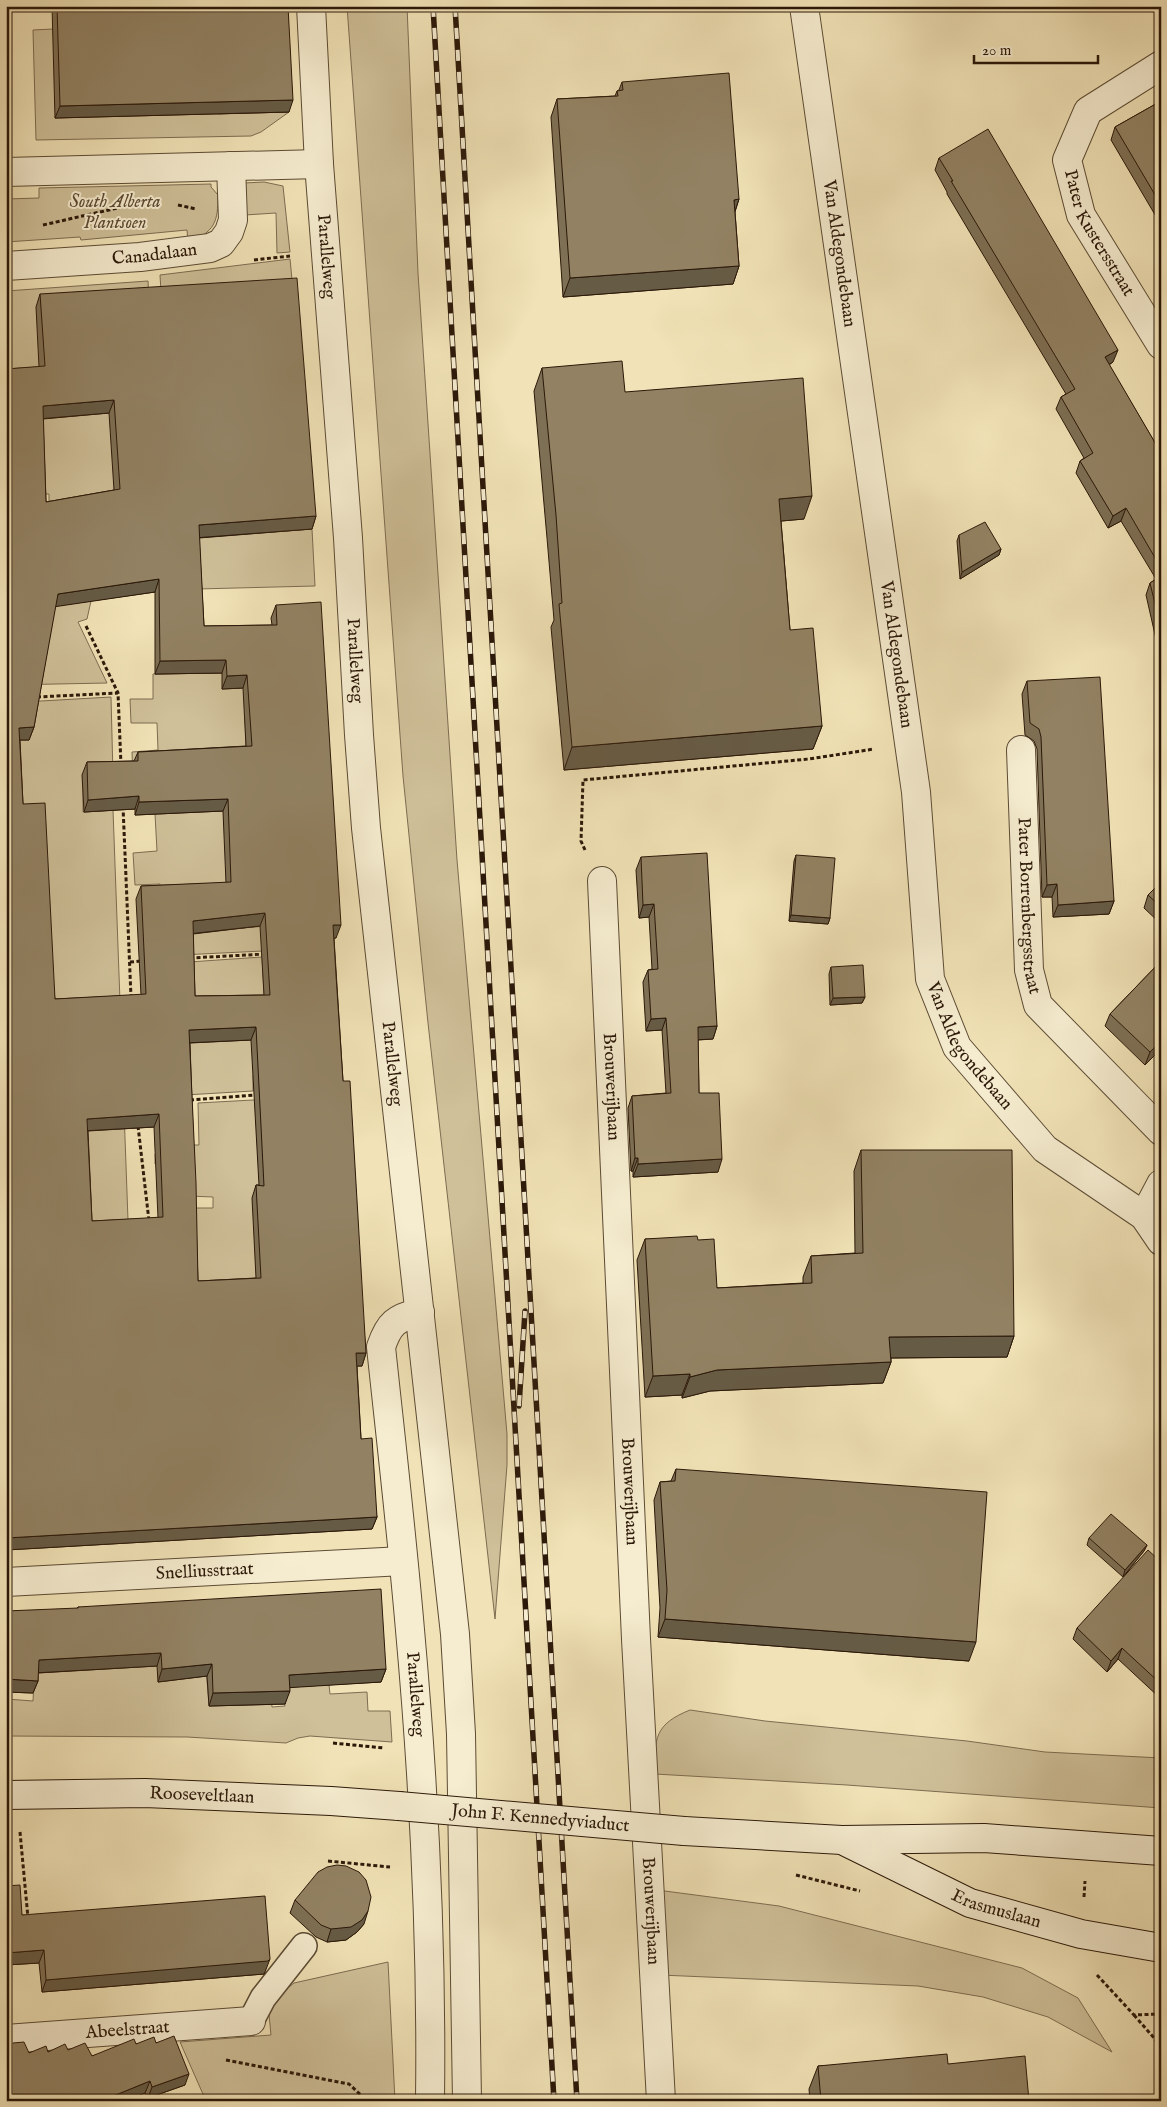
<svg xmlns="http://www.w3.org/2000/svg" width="1167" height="2107" viewBox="0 0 1167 2107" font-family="'IM FELL English',serif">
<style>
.green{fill:#cfc099;stroke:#7d6c51}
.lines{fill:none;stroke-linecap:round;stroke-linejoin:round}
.lane-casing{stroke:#5c4b34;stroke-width:28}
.street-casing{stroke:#5c4b34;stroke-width:30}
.secondary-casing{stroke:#2b1809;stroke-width:30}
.path{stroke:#2b1809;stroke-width:3;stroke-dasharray:4 2.5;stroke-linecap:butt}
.lane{stroke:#f6edd0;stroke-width:25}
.street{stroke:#f6edd0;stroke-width:28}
.secondary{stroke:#f6edd0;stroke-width:28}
.rail-casing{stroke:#2b1809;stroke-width:5.5}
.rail{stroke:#f6edd0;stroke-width:4;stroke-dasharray:11;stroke-linecap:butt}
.secondary-bridge-casing{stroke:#2b1809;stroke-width:30;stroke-linecap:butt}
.secondary-bridge{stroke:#f6edd0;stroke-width:28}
.wall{fill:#7e7055;stroke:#2b1809;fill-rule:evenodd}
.shaded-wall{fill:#665b45;stroke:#2b1809}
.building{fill:#928263;stroke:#2b1809;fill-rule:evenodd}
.labels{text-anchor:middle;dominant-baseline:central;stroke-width:4;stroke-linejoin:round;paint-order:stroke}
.park-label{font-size:18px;font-style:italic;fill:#5c4a34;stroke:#f6edd0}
.street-label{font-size:18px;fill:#2b1809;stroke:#f6edd0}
</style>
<rect width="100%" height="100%" fill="#f1e3b7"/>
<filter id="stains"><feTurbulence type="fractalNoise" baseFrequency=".004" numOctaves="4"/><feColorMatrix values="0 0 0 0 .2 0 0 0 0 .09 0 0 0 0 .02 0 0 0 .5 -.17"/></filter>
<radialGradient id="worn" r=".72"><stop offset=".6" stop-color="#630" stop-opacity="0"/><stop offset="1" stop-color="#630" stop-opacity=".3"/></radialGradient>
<g class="green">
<path d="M126,6L218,114L289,112L261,132L251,136L36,140L33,30L53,29Z"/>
<path d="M347,6H407L418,273L457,860L507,1434V1465L495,1619L428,1023L403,776Z"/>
<path d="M264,182L283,186L290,252L277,253L276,213L245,215L244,183Z"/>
<path d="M211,184V187L218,195C218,222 215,232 188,242L187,230L81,240L80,237L6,242V199L39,198V188Z"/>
<path d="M290,259L293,290L164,342L160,275Z"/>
<path d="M148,281L149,299L77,360L242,534L312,529L315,586L197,589L49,513V494H41L6,381V291Z"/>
<path d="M17,575L89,591L91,601L87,619L78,622L107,683L6,685Z"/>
<path d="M222,673L275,686L245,718L246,747L227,775L242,928L280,925L263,951L181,955L162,916L160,884L135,885L133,853L157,851L155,814L133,780L132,752L158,750L157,723H131L130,699H153V674Z"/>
<path d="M111,697L113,775H83V812L113,810L128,1220L22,1226L20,873L6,703Z"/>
<path d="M262,957L264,994L271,993L226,1040L287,1038L289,1072L253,1075V1091L168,1096L189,962Z"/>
<path d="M290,1098L300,1274L193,1294L188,1208H213V1197L188,1196V1164H155V1154L187,1153V1145H199L198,1103Z"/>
<path d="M148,1616L206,1668L209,1705L238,1704L270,1676L272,1707L285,1706L283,1661L329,1685L330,1694L367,1692L368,1711H390L392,1742L310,1736L298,1738L286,1743L187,1737L6,1736V1699L33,1701L37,1622Z"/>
<path d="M690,1710L765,1721L967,1741L1045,1752L1161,1758V1808L847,1785L655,1774C654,1738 655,1724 690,1710Z"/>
<path d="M657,1890L779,1906L1022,1968L1078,1998L1112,2052L1048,2017L983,1997L918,1986L660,1975Z"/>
<path d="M388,1962L395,2101H206L180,2042L271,2035L268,2004L294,1983Z"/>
</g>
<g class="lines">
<g class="lane-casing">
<path id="lane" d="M251,2021L263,1998L304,1946"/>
</g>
<g class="street-casing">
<g id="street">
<path id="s1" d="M311,6L319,164L348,538L359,735L366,828L455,1634L461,1734L467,2101"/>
<path id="s2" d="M804,6L916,792L930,979L957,1047L1045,1149L1144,1216L1161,1241"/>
<path id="s3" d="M1161,65L1088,111L1067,160L1081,215L1161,345"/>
<path d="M6,172L319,164"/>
<path id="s4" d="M6,266L140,257L210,248L221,243L229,232L233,220L231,166"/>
<path id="s5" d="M1021,750L1029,970L1038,1005L1161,1131"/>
<path id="s6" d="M602,881L636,1639L661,2101"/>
<path d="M1144,1216L1161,1184"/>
<path id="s7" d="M420,1312C396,1318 389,1323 381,1347C391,1441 402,1536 410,1630C424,1786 432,1944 430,2101"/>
<path id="s8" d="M6,1582L403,1561"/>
<path id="s9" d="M6,2039L251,2021"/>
</g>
</g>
<g class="secondary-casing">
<g id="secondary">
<path id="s10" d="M6,1795L145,1793L331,1801L399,1806"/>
<path d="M684,1831L842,1840L984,1838L1161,1851"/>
<path id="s11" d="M846,1842L970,1903L1081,1934L1161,1948"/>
</g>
</g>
<g class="path">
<path d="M178,205L196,209"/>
<path d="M43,225L122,207"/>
<path d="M254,260L290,256"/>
<path d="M86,626L118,693"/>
<path d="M37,697L118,693L121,765"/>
<path d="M123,806L131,997"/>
<path d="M585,850L581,841L583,780L809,759L874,749"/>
<path d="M190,958L266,954"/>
<path d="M130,962L141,961"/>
<path d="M190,1100L256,1095"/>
<path d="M138,1126L149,1221"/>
<path d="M333,1743L384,1748"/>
<path d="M20,1832L28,1918"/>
<path d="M328,1861L390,1867"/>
<path d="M796,1875L860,1891"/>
<path d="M1084,1897L1085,1881"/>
<path d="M1097,1975L1134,2015L1161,2014"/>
<path d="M1134,2015L1161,2046"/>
<path d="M226,2060L349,2084L367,2101"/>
</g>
<use href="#lane" class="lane"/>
<use href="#street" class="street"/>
<use href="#secondary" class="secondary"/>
<g class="rail-casing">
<g id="rail">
<path d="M433,6L554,2101"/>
<path d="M455,6L577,2101"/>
<path d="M519,1406L525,1311"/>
</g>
</g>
<use href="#rail" class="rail"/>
<g class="secondary-bridge-casing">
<g id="secondary-bridge">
<path id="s12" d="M399,1806L684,1831"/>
</g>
</g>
<use href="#secondary-bridge" class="secondary-bridge"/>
</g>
<g class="wall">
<path d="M52,6H288L289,112L55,118Z"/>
<path d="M622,82L739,199L735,212L739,266L733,284L563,297L551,117L557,99L615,96L617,91L619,90Z"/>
<path d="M1161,101V225L1111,140L1115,127Z"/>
<path d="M939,158L1113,362L1109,365L1161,453V646L1158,648L1146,595L1150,583L1156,579L1121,521L1108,528L1076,473L1080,461L1084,458L1056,409L1061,397L1066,394L947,194V192L935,170Z"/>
<path d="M40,294L316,516L312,529L199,538L204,626L272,625L271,618L276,605L336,938H334L343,1081L366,1353L362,1366H357L361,1439L377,1517L372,1529L6,1550V369L39,367L36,307ZM109,413L114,490L46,502L43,419ZM155,592V674L222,673V689L243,688L246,746L138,752L134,761L87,762L82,775L84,812L135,809V815L223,811L226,883L141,886L136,899L141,995L55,999L23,804L20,740H29L34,727L55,606ZM260,926L264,995L195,996L193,934ZM251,1040L259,1185H256L252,1198L256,1278L198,1281L190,1043ZM154,1127L158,1218L92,1221L88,1131Z"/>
<path d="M542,368L625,392L804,519L781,521L790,630L822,726L813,749L564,770L551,627L554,620L547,538L534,391Z"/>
<path d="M959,535L1001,549L999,555L960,579L957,541Z"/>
<path d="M1027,681L1114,901L1109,914L1053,917L1052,897H1042L1037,749L1034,741L1025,735L1022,694Z"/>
<path d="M796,855L830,918L828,924L789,921L794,861Z"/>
<path d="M641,857L717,1026L713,1039L698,1040L699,1093L718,1172L633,1177V1171H631L628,1108L632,1096L666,1093L662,1030L646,1031L643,982L648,970L652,969L649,917L639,918L636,870Z"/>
<path d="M1161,882V924L1144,908L1148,895Z"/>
<path d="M1161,961V1051L1160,1050L1145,1065L1105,1026L1110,1014Z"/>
<path d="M831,967L865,997L862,1003L830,1005L829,974Z"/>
<path d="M861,1150L1014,1336L1007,1357L891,1358V1362L883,1383L710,1391L682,1398V1395L645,1397L637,1260L645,1239L698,1240L717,1288L803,1283V1277L811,1256L855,1253L854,1171Z"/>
<path d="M676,1469L969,1661L658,1637L660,1608L654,1500L660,1482L671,1481Z"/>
<path d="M1089,1538L1147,1545L1144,1551L1123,1577L1087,1545Z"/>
<path d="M1161,1562V1699L1118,1659L1107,1672L1073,1639L1077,1628Z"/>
<path d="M78,1607L386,1669L381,1682L290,1687L285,1704L209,1706L207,1676L158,1682L157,1666L38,1673V1681L33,1693L6,1692Z"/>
<path d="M6,1886L22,1915L265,1972L264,1974L42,1992L39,1963L6,1965Z"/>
<path d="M295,1900L364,1924L357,1932L346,1940L327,1942L316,1937L290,1913Z"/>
<path d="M156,2043L185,2085L148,2098L145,2093L125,2101H6L29,2053L68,2050L92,2056L136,2044Z"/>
<path d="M948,2064L1029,2101H810L809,2089L818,2066Z"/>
</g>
<g class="shaded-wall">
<path d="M293,100L289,112L55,118L60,106Z"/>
<path d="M739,199L733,217L734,200Z"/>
<path d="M739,266L733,284L563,297L570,278Z"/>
<path d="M1118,350L1113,362L1100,370L1105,357Z"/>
<path d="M114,400L109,413L38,419L43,406Z"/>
<path d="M812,496L804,519L770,522L779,499Z"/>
<path d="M1126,508L1121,521L1108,528L1113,516Z"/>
<path d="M316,516L312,529L194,538L199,525Z"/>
<path d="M1001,549L999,555L960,579L962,572Z"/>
<path d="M159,579L155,592L53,607L58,594Z"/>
<path d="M1161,639V646L1158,648Z"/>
<path d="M226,660L222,673L155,674L160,661Z"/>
<path d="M247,675L243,688L222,689L227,676Z"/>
<path d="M822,726L813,749L564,770L572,747Z"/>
<path d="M34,727L29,740H15L19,728Z"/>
<path d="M139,796L135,809L84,812L88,800Z"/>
<path d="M228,799L223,811L135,815L139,802Z"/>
<path d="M1057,884L1052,897H1042L1047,885Z"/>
<path d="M1114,901L1109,914L1053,917L1058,905Z"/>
<path d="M654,904L649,917L639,918L643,905Z"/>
<path d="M265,913L260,926L188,934L193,921Z"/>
<path d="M791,915L830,918L828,924L789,921Z"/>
<path d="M333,925H341L336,938H328Z"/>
<path d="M865,997L862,1003L830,1005L833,998Z"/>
<path d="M666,1018L662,1030L646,1031L651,1019Z"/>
<path d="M717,1026L713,1039L693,1040L698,1027Z"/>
<path d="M256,1027L251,1040L184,1043L189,1030Z"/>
<path d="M1161,1041V1047L1160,1050L1145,1065L1150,1052Z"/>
<path d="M159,1114L154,1127L82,1131L87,1119Z"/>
<path d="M635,1158H638L633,1171H631Z"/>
<path d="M722,1159L718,1172L633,1177L638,1164Z"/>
<path d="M1014,1336L1007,1357L882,1358L889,1337Z"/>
<path d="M356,1353H366L362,1366H352Z"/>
<path d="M891,1362L883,1383L710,1391L682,1398L690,1377L717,1370Z"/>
<path d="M690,1374L682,1395L645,1397L653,1376Z"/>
<path d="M377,1517L372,1529L6,1550V1538Z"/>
<path d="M1147,1545L1144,1551L1123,1577L1125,1570Z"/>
<path d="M665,1619L976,1642L969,1661L658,1637Z"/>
<path d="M1122,1648L1118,1659L1107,1672L1111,1661Z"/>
<path d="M161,1653L157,1666L34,1673L39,1660Z"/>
<path d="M212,1664L207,1676L158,1682L162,1669Z"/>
<path d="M386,1669L381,1682L284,1688L289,1675Z"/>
<path d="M6,1679L38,1681L33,1693L6,1692Z"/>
<path d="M290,1691L285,1704L209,1706L213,1693Z"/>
<path d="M368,1911L364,1924L357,1932L346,1940L327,1942L331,1929Z"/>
<path d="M44,1950L39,1963L6,1965V1953Z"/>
<path d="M270,1959L265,1972L264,1974L42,1992L46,1980Z"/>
<path d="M189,2074L185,2085L148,2098L152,2087Z"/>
<path d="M150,2081L145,2093L125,2101H101Z"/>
</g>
<g class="building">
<path d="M57,6H288L293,100L60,106Z"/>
<path d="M729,73L739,199L734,200L739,266L570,278L557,99L618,96L617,91L623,90L622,82Z"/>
<path d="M1161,101V205L1115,127Z"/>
<path d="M988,129L1118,350L1105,357L1161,453V568L1126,508L1113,516L1080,461L1093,453L1061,397L1075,389L951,181H953L939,158Z"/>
<path d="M297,278L316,516L199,525L204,626L277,625L276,605L321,602L341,925H333L336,975L343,1081H350L366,1353H356L361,1439L372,1438L377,1517L6,1538V369L45,366L40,294ZM114,400L120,489L46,502L43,406ZM159,579L160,661L226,660L227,676L247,675L252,746L138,752V761L87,762L88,800L139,796V802L228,799L231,882L141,886L146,994L55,999L45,803L23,804L19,728L34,727L58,594ZM265,913L270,995L195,996L193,921ZM256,1027L264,1186L256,1185L261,1278L198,1281L196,1183L189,1030ZM159,1114L163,1217L92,1221L87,1119Z"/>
<path d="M622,361L625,392L803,378L812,496L779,499L790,630L813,628L822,726L572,747L559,604L562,603L556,515L542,368Z"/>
<path d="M985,522L1001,549L962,572L959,535Z"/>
<path d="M1161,576V629L1150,583Z"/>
<path d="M1100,677L1114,901L1058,905L1057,884L1047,885L1041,737L1039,729L1030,723L1027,681Z"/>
<path d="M707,853L717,1026L698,1027L699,1093H719L722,1159L638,1164V1158H635L632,1096L671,1093L666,1018L651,1019L648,970L658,969L654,904L643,905L641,857Z"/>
<path d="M796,855L835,858L830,918L791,915Z"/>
<path d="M1161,882V907L1148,895Z"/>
<path d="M1161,961V1041L1150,1052L1110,1014Z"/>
<path d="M863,965L865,997L833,998L831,967Z"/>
<path d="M861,1150H1012L1014,1336L889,1337L891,1362L717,1370L690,1377V1374L653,1376L645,1239L697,1236L698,1240L714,1239L717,1288L812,1283L811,1256L863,1253Z"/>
<path d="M676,1469L987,1492L976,1642L665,1619L667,1590L660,1482L675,1481Z"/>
<path d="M1111,1514L1147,1545L1125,1570L1089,1538Z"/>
<path d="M1148,1550L1161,1562V1684L1122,1648L1111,1661L1077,1628Z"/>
<path d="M381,1589L386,1669L289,1675L290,1691L213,1693L212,1664L162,1669L161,1653L39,1660L38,1681L6,1679V1611L78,1608V1607Z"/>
<path d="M337,1865L346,1866L359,1872L366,1880L371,1897L368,1911L362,1920L351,1927L331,1929L321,1925L295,1900L318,1872L327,1867Z"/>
<path d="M20,1885L22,1915L265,1896L270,1959L268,1961L46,1980L44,1950L6,1953V1886Z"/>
<path d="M174,2036L189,2074L152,2087L150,2081L101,2101H6V2046L13,2043L24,2042L29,2053L46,2046L48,2052L65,2044L68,2050L85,2043L92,2056L134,2039L136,2044L154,2037L156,2043Z"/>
<path d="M947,2054L948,2064L1025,2056L1029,2101H821L818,2066Z"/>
</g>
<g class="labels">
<g class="park-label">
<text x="115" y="202">South Alberta<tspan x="115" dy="21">Plantsoen</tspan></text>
</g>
<g class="street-label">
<text stroke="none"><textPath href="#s3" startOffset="220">Pater Kustersstraat</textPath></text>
<text stroke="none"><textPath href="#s2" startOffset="250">Van Aldegondebaan</textPath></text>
<text stroke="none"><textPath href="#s4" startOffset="149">Canadalaan</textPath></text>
<text stroke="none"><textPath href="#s1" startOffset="251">Parallelweg</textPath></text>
<text stroke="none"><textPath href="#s2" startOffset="655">Van Aldegondebaan</textPath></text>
<text stroke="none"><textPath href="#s1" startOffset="656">Parallelweg</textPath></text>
<text stroke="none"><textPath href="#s5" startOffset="156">Pater Borrenbergsstraat</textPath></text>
<text stroke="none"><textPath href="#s2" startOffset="1060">Van Aldegondebaan</textPath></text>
<text stroke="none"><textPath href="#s1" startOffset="1061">Parallelweg</textPath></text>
<text stroke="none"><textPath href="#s6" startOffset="206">Brouwerijbaan</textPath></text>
<text stroke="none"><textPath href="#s6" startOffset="611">Brouwerijbaan</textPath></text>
<text stroke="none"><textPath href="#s8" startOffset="199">Snelliusstraat</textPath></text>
<text stroke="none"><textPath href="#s7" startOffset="405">Parallelweg</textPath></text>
<text stroke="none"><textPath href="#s10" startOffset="196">Rooseveltlaan</textPath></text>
<text stroke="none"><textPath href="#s12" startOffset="142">John F. Kennedyviaduct</textPath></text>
<text stroke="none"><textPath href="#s11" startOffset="165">Erasmuslaan</textPath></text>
<text stroke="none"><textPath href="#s6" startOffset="1031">Brouwerijbaan</textPath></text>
<text stroke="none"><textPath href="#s9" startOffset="122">Abeelstraat</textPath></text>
</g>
</g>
<rect width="1167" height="2107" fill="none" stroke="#f1e3b7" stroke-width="25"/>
<rect x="8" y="8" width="1152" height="2092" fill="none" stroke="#2b1809" stroke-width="2.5"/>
<rect x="12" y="12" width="1142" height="2082" fill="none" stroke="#2b1809"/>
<path d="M974 55v8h124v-8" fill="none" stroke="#2b1809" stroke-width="2.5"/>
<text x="982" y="55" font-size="15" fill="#2b1809" stroke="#f6edd0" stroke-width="4" paint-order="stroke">20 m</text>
<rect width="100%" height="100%" filter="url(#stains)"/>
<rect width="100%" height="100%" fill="url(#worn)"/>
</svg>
